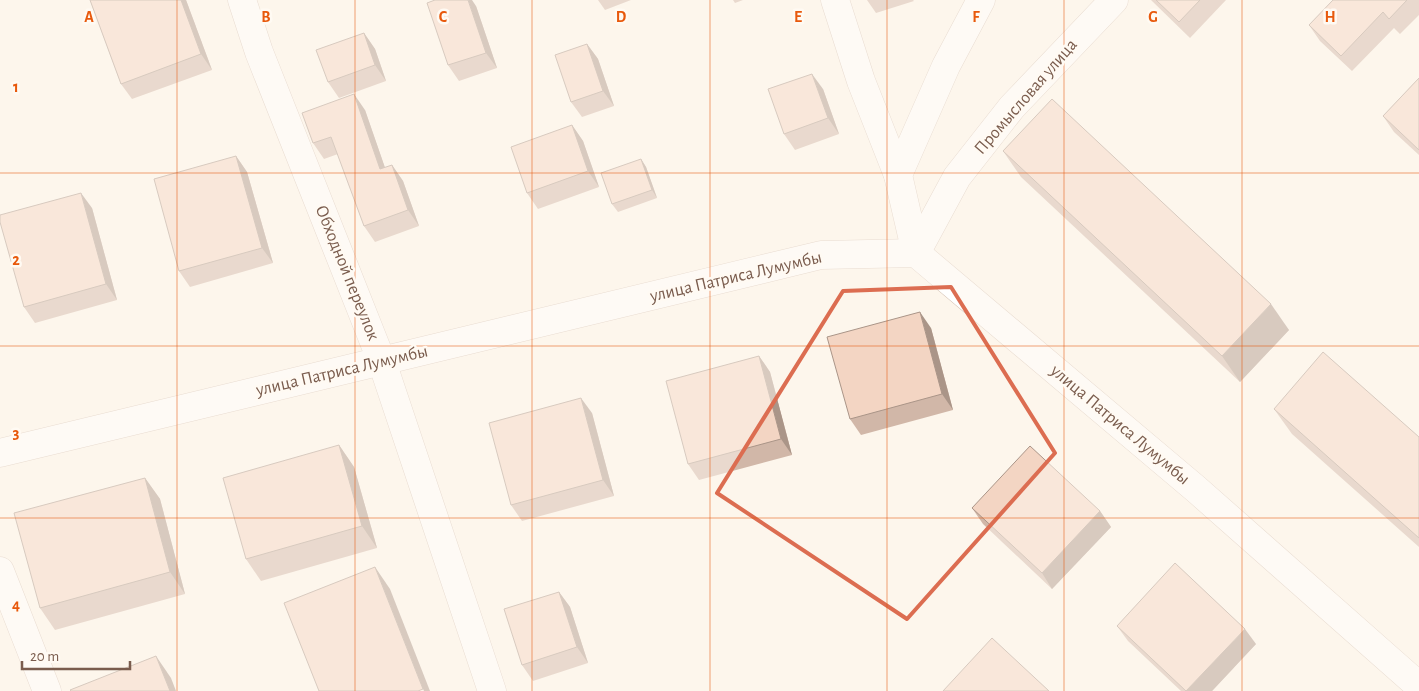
<svg xmlns="http://www.w3.org/2000/svg" width="1419" height="691" viewBox="0 0 1419 691" font-family="'Alegreya Sans',sans-serif">
<style>
.lines{fill:none;stroke-linecap:round;stroke-linejoin:round}
.minor-casing{stroke:#d1beb0;stroke-width:29}
.tertiary-casing{stroke:#d1beb0;stroke-width:29}
.minor{stroke:#fff;stroke-width:28}
.tertiary{stroke:#fff;stroke-width:28}
.wall{fill:#d1b7a8}
.shaded-wall{fill:#aa9588}
.building{fill:#f3d5c3;stroke:#aa9588}
.marked{fill:none;stroke:#dc6d51;stroke-width:4;stroke-linejoin:round}
.grid{fill:none;stroke:#e8590c;stroke-width:1;stroke-opacity:0.55}
.labels{text-anchor:middle;dominant-baseline:central;stroke-width:5;stroke-linejoin:round;paint-order:stroke}
.street-label{font-size:18px;fill:#7a5c4d;stroke:#fffaf3}
.grid-label{font-size:16px;text-anchor:middle;font-weight:bold;fill:#e8590c;stroke:#fffaf3;stroke-width:5;stroke-linejoin:round;paint-order:stroke}
</style>
<rect width="100%" height="100%" fill="#fdf6ec"/>
<g class="lines">
<g class="minor-casing">
<g id="minor">
<path d="M242,0L259,52L382,362L492,691"/>
<path d="M835,0L861,81L898,175"/>
<path d="M916,253L957,177L1012,107L1114,0"/>
<path d="M916,253L898,175L946,66L981,0"/>
<path d="M0,571L47,691"/>
</g>
</g>
<g class="tertiary-casing">
<path id="tertiary" d="M0,453L821,255L916,253L1196,489L1419,686"/>
</g>
<use href="#minor" class="minor"/>
<use href="#tertiary" class="tertiary"/>
</g>
<g class="wall">
<path d="M90,0H186L212,70L132,99L121,84Z"/>
<path d="M598,0H631L605,10Z"/>
<path d="M733,0H743L735,3Z"/>
<path d="M867,0H913L914,1L876,13Z"/>
<path d="M1151,0H1226L1190,38Z"/>
<path d="M1333,0H1419V15L1400,34L1394,28L1352,71L1320,41L1309,25Z"/>
<path d="M476,6L497,68L459,81L448,65Z"/>
<path d="M364,33L375,49L386,81L339,98L328,82Z"/>
<path d="M587,44L598,59L614,106L582,117L571,102Z"/>
<path d="M1419,78V155L1394,132L1383,116Z"/>
<path d="M823,89L839,134L795,150L784,134Z"/>
<path d="M365,110L385,168L392,165L403,181L419,226L375,242L364,226L338,154L324,159L313,143Z"/>
<path d="M572,125L583,141L599,187L538,209L527,193Z"/>
<path d="M1003,151L1289,330L1240,382L1021,177Z"/>
<path d="M236,156L247,172L273,263L190,287L179,271Z"/>
<path d="M641,159L646,167L657,198L618,212L612,204Z"/>
<path d="M92,208L117,300L35,323L24,307Z"/>
<path d="M931,328L953,410L861,435L850,419Z"/>
<path d="M759,356L770,372L792,455L699,480L688,464Z"/>
<path d="M1274,409L1419,437V547L1292,434Z"/>
<path d="M592,413L614,496L522,521L511,505Z"/>
<path d="M339,445L354,467L377,548L261,581L246,559Z"/>
<path d="M145,478L160,499L185,594L55,630L40,608Z"/>
<path d="M972,508L1100,511L1111,527L1052,589L983,524Z"/>
<path d="M559,592L570,607L588,663L533,681L522,665Z"/>
<path d="M1117,626L1256,644L1212,691H1181L1128,641Z"/>
</g>
<g class="shaded-wall">
<path d="M181,0H186L212,70L201,54Z"/>
<path d="M468,0H472L476,6L497,68L486,53Z"/>
<path d="M364,33L375,49L386,81L375,65Z"/>
<path d="M587,44L598,59L614,106L603,91Z"/>
<path d="M812,74L823,89L839,134L828,118Z"/>
<path d="M354,94L365,110L391,185L380,169Z"/>
<path d="M572,125L583,141L599,187L588,171Z"/>
<path d="M236,156L247,172L273,263L262,248Z"/>
<path d="M641,159L646,167L657,198L652,190Z"/>
<path d="M392,165L403,181L419,226L408,210Z"/>
<path d="M81,193L92,208L117,300L106,284Z"/>
<path d="M1271,304L1289,330L1240,382L1222,356Z"/>
<path d="M920,312L931,328L953,410L942,394Z"/>
<path d="M759,356L770,372L792,455L781,439Z"/>
<path d="M581,398L592,413L614,496L603,480Z"/>
<path d="M339,445L354,467L377,548L362,526Z"/>
<path d="M145,478L160,499L185,594L170,572Z"/>
<path d="M1100,511L1111,527L1052,589L1042,573Z"/>
<path d="M375,567L390,589L430,691H424L423,689Z"/>
<path d="M559,592L570,607L588,663L577,647Z"/>
<path d="M1245,629L1256,644L1212,691H1186Z"/>
<path d="M156,656L171,678L176,691H170Z"/>
</g>
<g class="building">
<path d="M90,0H181L201,54L121,84Z"/>
<path d="M435,0H468L486,53L448,65L427,3Z"/>
<path d="M1156,0H1200L1179,22Z"/>
<path d="M1333,0H1407L1389,19L1383,12L1341,56L1309,25Z"/>
<path d="M364,33L375,65L328,82L316,50Z"/>
<path d="M587,44L603,91L571,102L555,55Z"/>
<path d="M812,74L828,118L784,134L768,89Z"/>
<path d="M1419,78V150L1383,116Z"/>
<path d="M354,94L380,169L392,165L408,210L364,226L331,137L313,143L302,113Z"/>
<path d="M1052,99L1271,304L1222,356L1003,151Z"/>
<path d="M572,125L588,171L527,193L511,147Z"/>
<path d="M236,156L262,248L179,271L154,179Z"/>
<path d="M641,159L652,190L612,204L601,173Z"/>
<path d="M81,193L106,284L24,307L0,222V215Z"/>
<path d="M920,312L942,394L850,419L827,337Z"/>
<path d="M1323,352L1419,437V538L1274,409Z"/>
<path d="M759,356L781,439L688,464L666,381Z"/>
<path d="M581,398L603,480L511,505L489,423Z"/>
<path d="M339,445L362,526L246,559L223,478Z"/>
<path d="M1030,446L1100,511L1042,573L972,508Z"/>
<path d="M145,478L170,572L40,608L14,513Z"/>
<path d="M1175,563L1245,629L1186,691L1117,626Z"/>
<path d="M375,567L423,689L418,691H319L284,603Z"/>
<path d="M559,592L577,647L522,665L504,609Z"/>
<path d="M992,638L1049,691H943Z"/>
<path d="M156,656L170,691H71L70,690Z"/>
</g>
<path d="M0 0H1419V691H0ZM951,287L1055,453L907,619L717,493L843,291Z" fill="#fdf6ec" fill-opacity=".55" fill-rule="evenodd"/>
<path class="marked" d="M951,287L1055,453L907,619L717,493L843,291Z"/>
<path class="grid" d="M177,0V691M355,0V691M532,0V691M710,0V691M887,0V691M1064,0V691M1242,0V691M0,173H1419M0,346H1419M0,518H1419"/>
<g class="labels">
<g class="street-label">
<text transform="translate(1026 97) rotate(-49)">Промысловая улица</text>
<text transform="translate(347 273) rotate(68)">Обходной переулок</text>
<text transform="translate(736 277) rotate(-13)">улица Патриса Лумумбы</text>
<text transform="translate(342 371) rotate(-13)">улица Патриса Лумумбы</text>
<text transform="translate(1120 425) rotate(40)">улица Патриса Лумумбы</text>
</g>
</g>
<g class="grid-label">
<text x="89" y="22">A</text>
<text x="266" y="22">B</text>
<text x="443" y="22">C</text>
<text x="621" y="22">D</text>
<text x="798" y="22">E</text>
<text x="976" y="22">F</text>
<text x="1153" y="22">G</text>
<text x="1330" y="22">H</text>
<text x="16" y="92">1</text>
<text x="16" y="265">2</text>
<text x="16" y="438">3</text>
<text x="16" y="610">4</text>
</g>
<path d="M22 661v8h108v-8" fill="none" stroke="#7a5c4d" stroke-width="2.5"/>
<text x="30" y="661" font-size="15" fill="#7a5c4d" stroke="#fffaf3" stroke-width="4" paint-order="stroke">20 m</text>
</svg>
